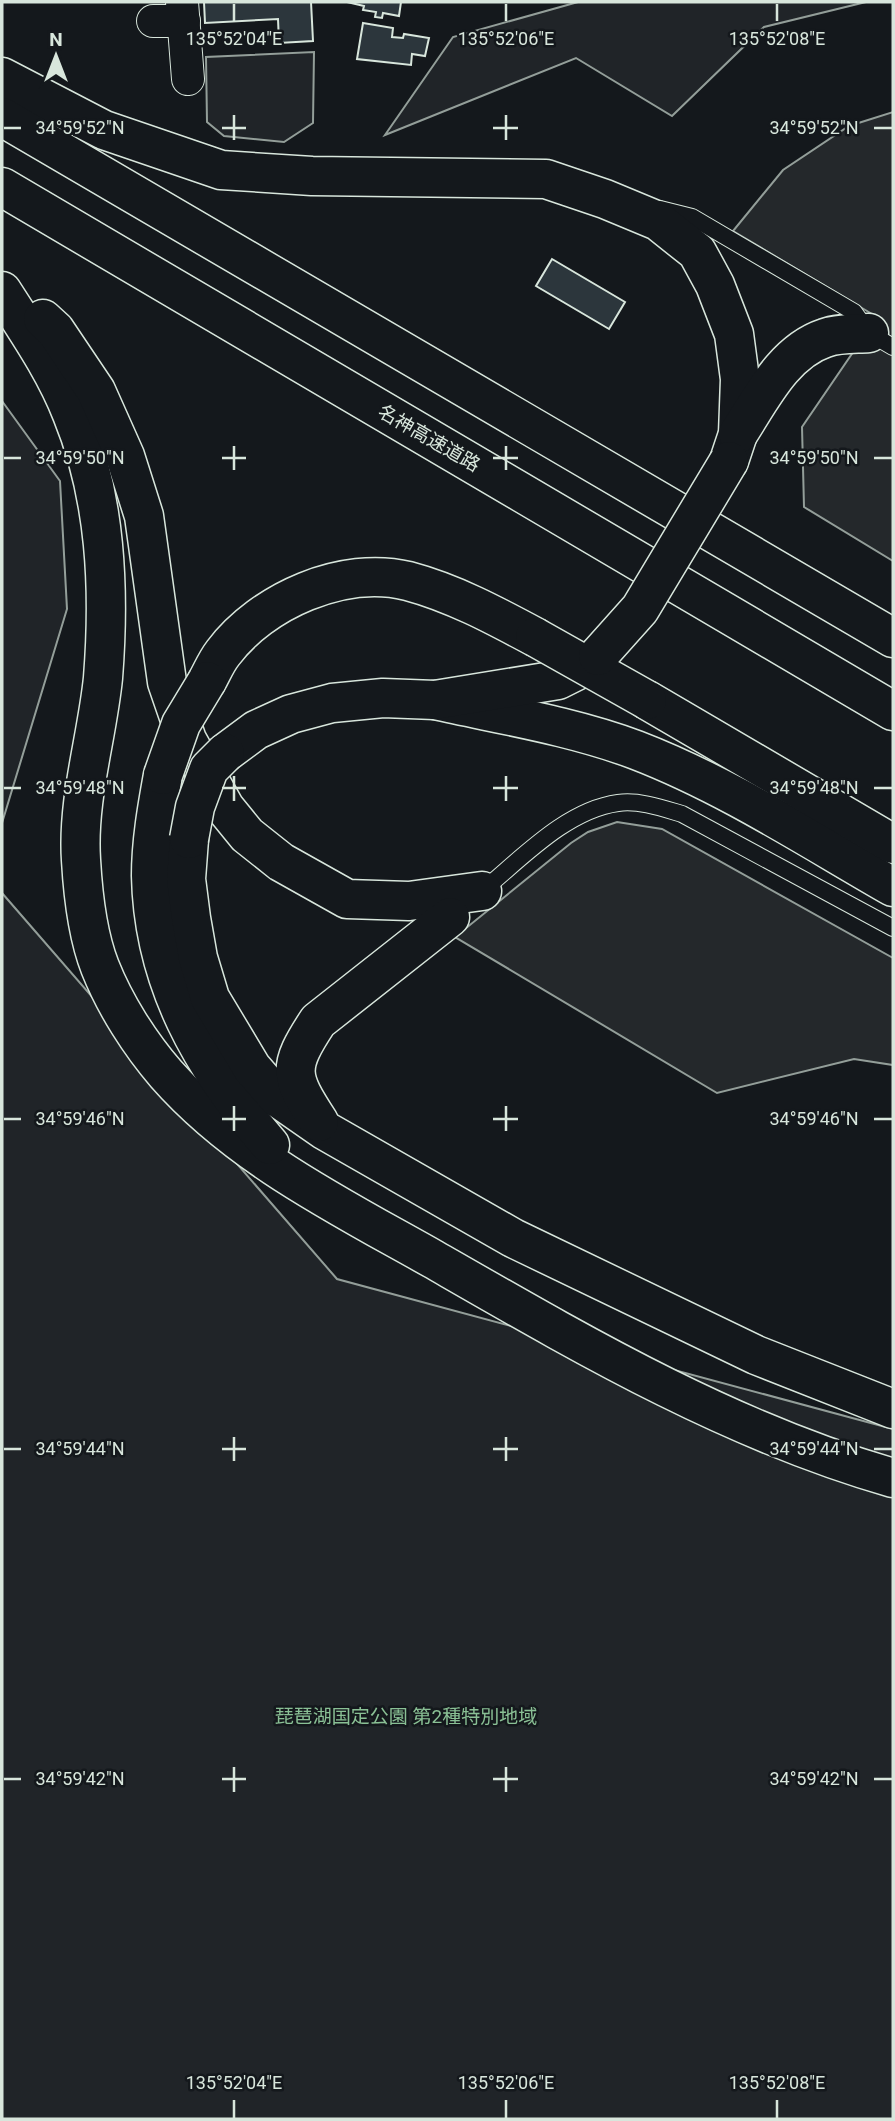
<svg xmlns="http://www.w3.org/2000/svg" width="895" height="2121" viewBox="0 0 895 2121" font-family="Roboto,'Noto Sans JP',sans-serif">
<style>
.green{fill:#202428;stroke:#939e99;stroke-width:2}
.parking{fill:#24282b;stroke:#939e99;stroke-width:2}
.building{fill:#2c363c;stroke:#d8e6dc;stroke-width:2}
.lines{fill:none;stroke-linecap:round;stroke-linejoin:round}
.service-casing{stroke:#d8e6dc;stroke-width:18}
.minor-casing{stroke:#d8e6dc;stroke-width:34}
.motorway-casing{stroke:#d8e6dc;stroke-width:41}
.service{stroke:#14181c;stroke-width:16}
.minor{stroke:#14181c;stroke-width:32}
.motorway{stroke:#14181c;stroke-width:38}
.motorway-bridge-casing{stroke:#d8e6dc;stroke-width:41;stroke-linecap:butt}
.motorway-bridge{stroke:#14181c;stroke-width:38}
.ticks{fill:none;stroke:#d8e6dc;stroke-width:2.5}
.labels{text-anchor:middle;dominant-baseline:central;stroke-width:5;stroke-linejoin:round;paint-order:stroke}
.street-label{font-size:19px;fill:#d8e6dc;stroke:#14181c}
.park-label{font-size:19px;fill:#8ac095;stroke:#14181c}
.ticks-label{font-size:18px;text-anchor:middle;fill:#d8e6dc;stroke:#14181c;stroke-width:5;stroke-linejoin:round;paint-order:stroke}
</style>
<rect width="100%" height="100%" fill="#14181c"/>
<g class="green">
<path d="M578,2H866L764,27L672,116L576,58L385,135L453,37Z"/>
<path d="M314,52L313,123L284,142L224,136L207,122L206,57Z"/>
<path d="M2,401L60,481L67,609L2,823Z"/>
<path d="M2,893L337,1279L893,1429V2119H2Z"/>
</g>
<g class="parking">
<path d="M893,112V561L804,507L802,427L877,317L733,231L783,170L849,126Z"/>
<path d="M617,822L662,829L893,958V1065L854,1059L717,1093L455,937L571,843L588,832Z"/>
</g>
<g class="building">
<path d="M204,2H311L313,41L279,43L278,19L205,23Z"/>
<path d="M347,2H401L399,16L383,13L382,18L375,17L376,12L363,10L364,6Z"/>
<path d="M363,23L393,28L392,37L403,38L404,34L429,38L425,56L412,54L411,65L357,59Z"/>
<path d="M552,259L625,302L609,329L536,286Z"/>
</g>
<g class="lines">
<g class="service-casing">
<g id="service">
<path d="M660,209L692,217L854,312L869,333L893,347"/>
<path d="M482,891C521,859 566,810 618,803C639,800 662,808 682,814L893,928"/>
</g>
</g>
<g class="minor-casing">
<g id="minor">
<path d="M182,2L188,79"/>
<path d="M153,21H184"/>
</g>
</g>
<g class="motorway-casing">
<g id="motorway">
<path d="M2,77L104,130L221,170L312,176L546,179L605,199L658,221L697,252L715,285L734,334L740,379L738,434L729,461"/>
<path d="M2,117L893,638"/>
<path d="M2,187L893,711"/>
<path d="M2,291C27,330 55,370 72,414C106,497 110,589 103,678C97,738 77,799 81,860C83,895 87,934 100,967C115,1005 140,1044 166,1074C238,1156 339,1206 433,1259C581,1344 729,1431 893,1478"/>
<path d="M43,319L55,330L96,391L125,456L144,516L167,682L187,740L225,808L247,835L281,862L347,899L409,901L482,891"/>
<path d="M738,434C761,399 783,352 825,338C838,333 855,334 869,333"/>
<path d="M207,681C212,672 216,662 223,653C262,601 343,565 408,581C453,593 494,615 535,637"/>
<path d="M435,700C502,715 572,726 636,750C727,785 809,839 893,887"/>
<path d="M647,700L893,844"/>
<path d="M225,753L256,730L291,714L332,703L383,698L435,700L558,680L586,666L598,656"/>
<path d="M163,775C157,808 151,842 151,876C153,982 202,1067 270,1145"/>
<path d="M189,839L186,879L191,918L198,958L210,998L252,1068L278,1098L324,1130L513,1238L756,1355L893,1409"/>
<path d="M319,1122C289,1076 287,1068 318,1021L450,917"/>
</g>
</g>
<use href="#service" class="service"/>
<use href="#minor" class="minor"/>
<use href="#motorway" class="motorway"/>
<g class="motorway-bridge-casing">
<g id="motorway-bridge">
<path d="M535,637L647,700"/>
<path d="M598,656L640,609L729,461"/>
<path d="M163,775L181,724L207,681"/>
<path d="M189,839L195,807L209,769L225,753"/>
</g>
</g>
<use href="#motorway-bridge" class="motorway-bridge"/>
</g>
<path class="ticks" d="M234,4V21M506,4V21M777,4V21M234,115V140M506,115V140M4,128H21M222,128H246M493,128H518M874,128H892M234,446V470M506,446V470M4,458H21M222,458H246M493,458H518M874,458H892M234,776V801M506,776V801M4,788H21M222,788H246M493,788H518M874,788H892M234,1106V1131M506,1106V1131M4,1119H21M222,1119H246M493,1119H518M874,1119H892M234,1437V1461M506,1437V1461M4,1449H21M222,1449H246M493,1449H518M874,1449H892M234,1767V1792M506,1767V1792M4,1779H21M222,1779H246M493,1779H518M874,1779H892M234,2100V2118M506,2100V2118M777,2100V2118"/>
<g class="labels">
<g class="street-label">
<text transform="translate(429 438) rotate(30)">名神高速道路</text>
</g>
<g class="park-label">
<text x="406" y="1716">琵琶湖国定公園 第2種特別地域</text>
</g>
</g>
<g class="ticks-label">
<text x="234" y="45">135°52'04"E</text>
<text x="506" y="45">135°52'06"E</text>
<text x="777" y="45">135°52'08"E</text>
<text x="80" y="134">34°59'52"N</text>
<text x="814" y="134">34°59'52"N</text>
<text x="80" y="464">34°59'50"N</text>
<text x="814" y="464">34°59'50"N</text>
<text x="80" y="794">34°59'48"N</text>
<text x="814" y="794">34°59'48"N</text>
<text x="80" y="1125">34°59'46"N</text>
<text x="814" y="1125">34°59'46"N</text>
<text x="80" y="1455">34°59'44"N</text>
<text x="814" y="1455">34°59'44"N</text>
<text x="80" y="1785">34°59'42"N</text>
<text x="814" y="1785">34°59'42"N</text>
<text x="234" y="2089">135°52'04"E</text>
<text x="506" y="2089">135°52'06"E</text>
<text x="777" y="2089">135°52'08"E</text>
</g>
<rect width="895" height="2121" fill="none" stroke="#d8e6dc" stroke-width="7"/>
<g transform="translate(56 56)" stroke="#14181c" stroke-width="5" paint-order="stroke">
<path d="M0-5L12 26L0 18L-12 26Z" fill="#d8e6dc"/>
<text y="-10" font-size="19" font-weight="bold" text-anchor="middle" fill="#d8e6dc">N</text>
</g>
</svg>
